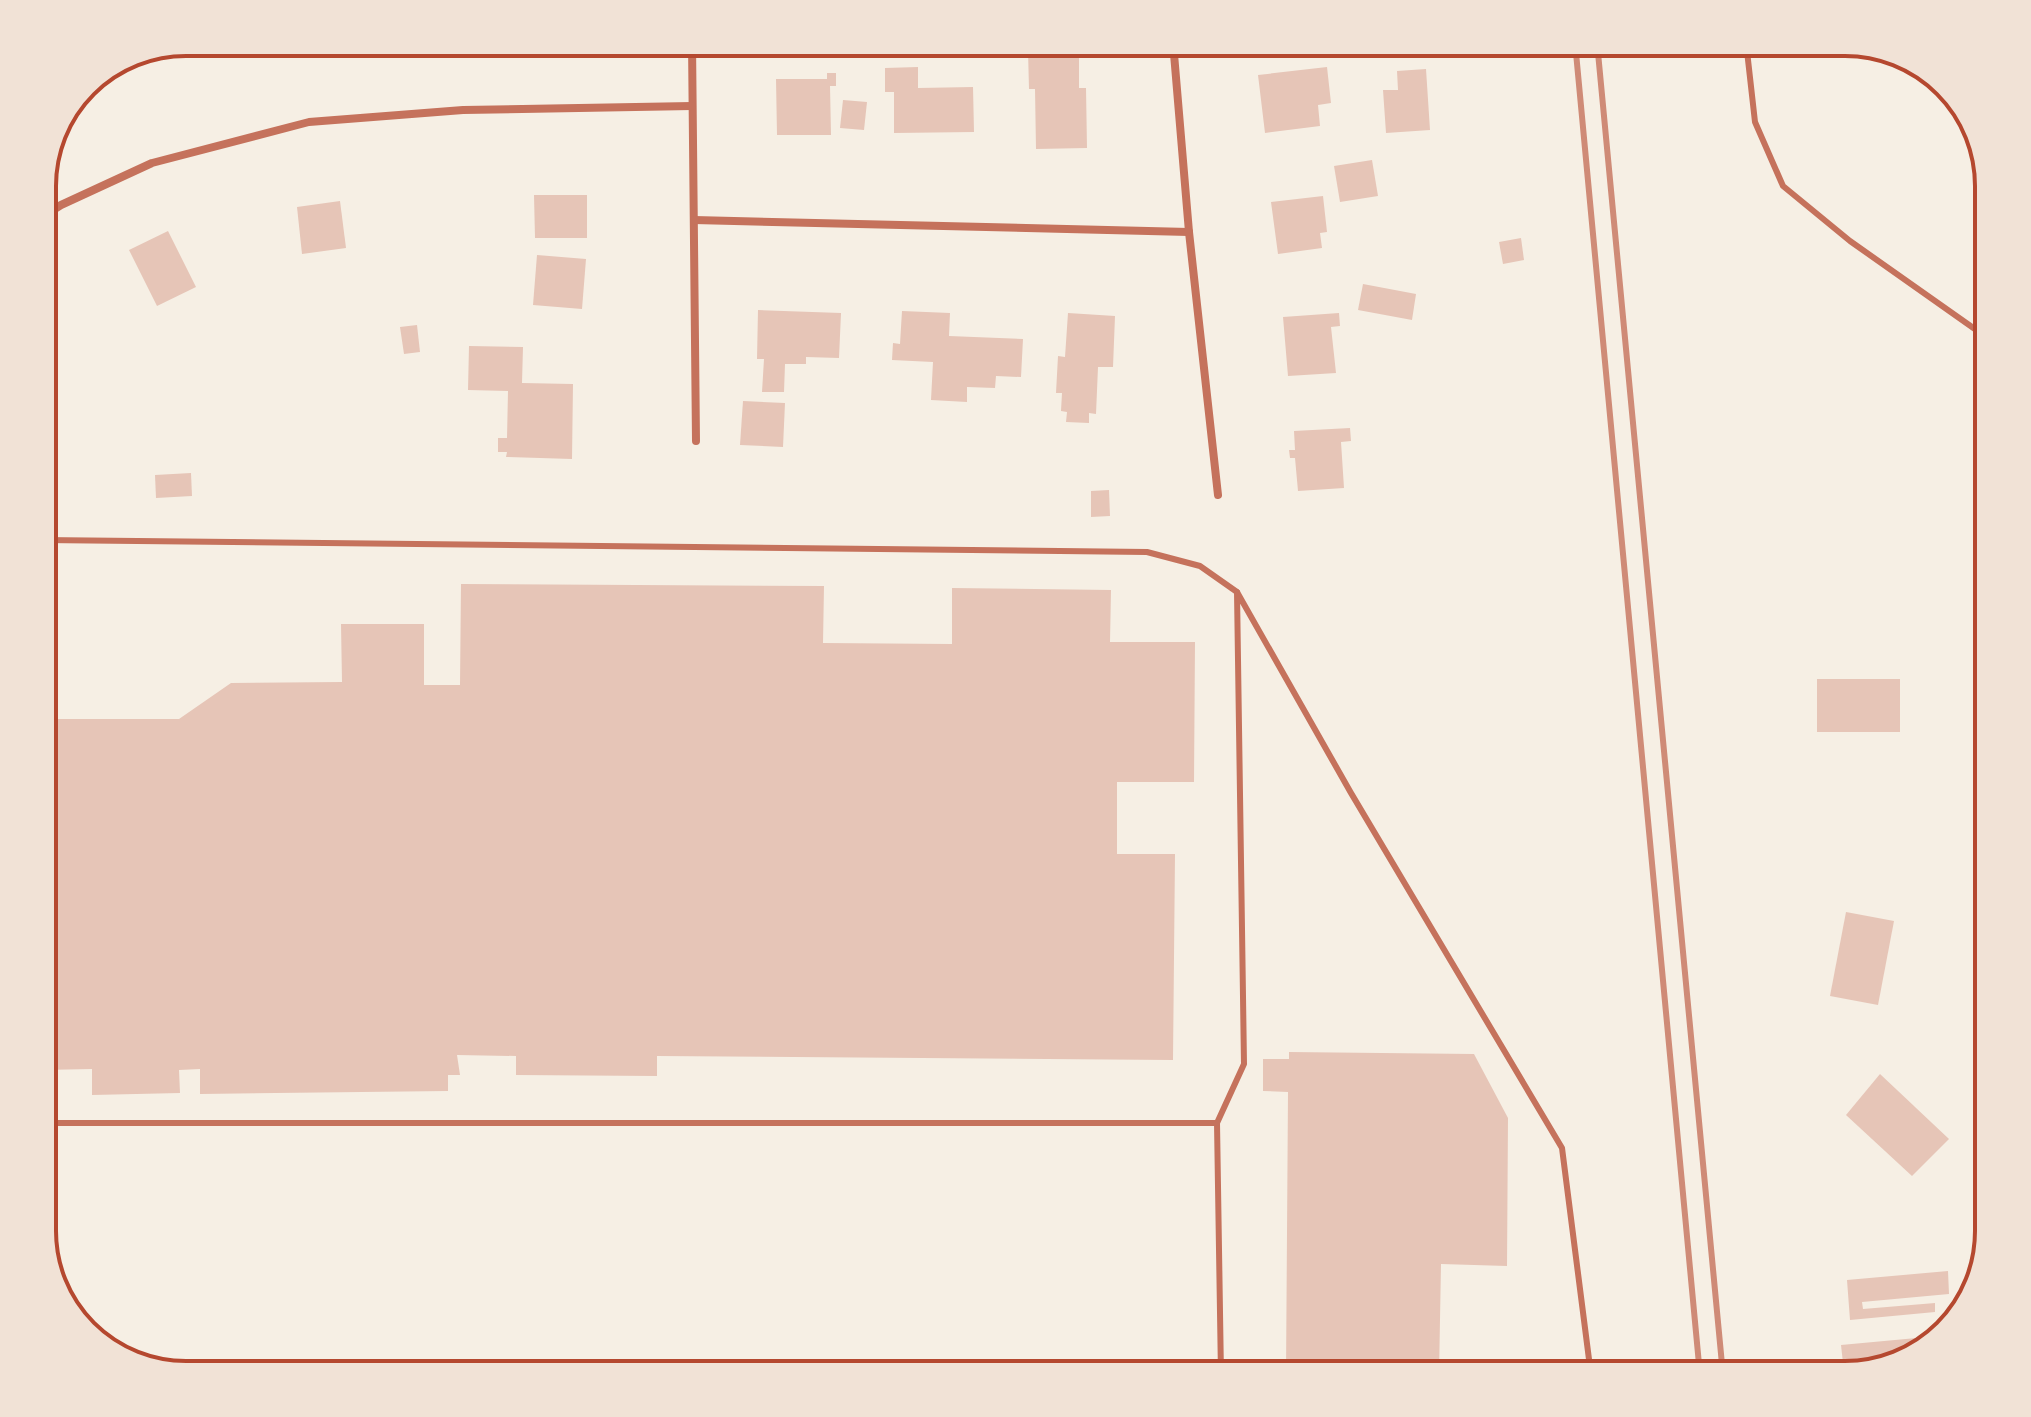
<svg xmlns="http://www.w3.org/2000/svg" width="2031" height="1417" viewBox="0 0 2031 1417" font-family="'Space Grotesk',sans-serif">
<style>
.building{fill:#e6c5b7}
.lines{fill:none;stroke-linecap:round;stroke-linejoin:round}
.service{stroke:#c5725c;stroke-width:6}
.minor{stroke:#c5725c;stroke-width:8}
.rail{stroke:#cf8b77;stroke-width:6}
.rim{fill:none;stroke:#b5482f;stroke-width:4}
</style>
<rect width="100%" height="100%" fill="#f6efe4"/>
<g class="building">
<path d="M187,42L201,43L157,56L156,53Z"/>
<path d="M1040,42H1079V88H1086L1087,148L1036,149L1035,89H1029L1028,50H1040Z"/>
<path d="M918,67V88L973,87L974,132L894,133V92H885V68Z"/>
<path d="M1327,67L1331,103L1318,105L1320,126L1265,133L1258,75Z"/>
<path d="M1426,69L1430,130L1386,133L1383,90H1398L1397,71Z"/>
<path d="M827,73H836V86H830L831,135H777L776,79H827Z"/>
<path d="M843,100L867,102L864,130L840,128Z"/>
<path d="M1372,160L1378,196L1340,202L1334,166Z"/>
<path d="M534,195H587V238H535Z"/>
<path d="M1323,196L1327,232L1320,233L1322,248L1278,254L1271,202Z"/>
<path d="M340,201L346,248L302,254L297,207Z"/>
<path d="M168,231L196,287L157,306L129,250Z"/>
<path d="M1521,238L1524,260L1503,264L1499,242Z"/>
<path d="M537,255L586,259L582,309L533,305Z"/>
<path d="M1363,284L1416,294L1412,320L1358,310Z"/>
<path d="M758,310L841,313L839,358L806,357V364H785L784,392H762L764,359H757Z"/>
<path d="M902,311L950,313L949,336L1023,339L1021,377L996,376L995,388L967,387V402L931,400L933,362L892,360L893,343L900,344Z"/>
<path d="M1068,313L1115,316L1113,367H1098L1096,414L1089,413V423L1066,422L1067,412L1061,411L1062,393H1056L1058,356L1065,357Z"/>
<path d="M1339,313L1340,326L1331,327L1336,373L1288,376L1283,317Z"/>
<path d="M417,325L420,352L404,354L400,327Z"/>
<path d="M469,346L523,347L522,383L573,384L572,459L506,457L507,452H498V438H507L508,391L468,390Z"/>
<path d="M743,401L785,403L783,447L740,445Z"/>
<path d="M42,409L56,452L42,456Z"/>
<path d="M1350,428L1351,441L1341,442L1344,488L1298,491L1295,458H1290L1289,450H1295L1294,431Z"/>
<path d="M191,473L192,496L156,498L155,475Z"/>
<path d="M1977,488L1989,489V513L1976,511Z"/>
<path d="M1109,490L1110,516L1091,517V491Z"/>
<path d="M461,584L824,586L823,643L952,644V588L1111,590L1110,642H1195L1194,782H1117V854H1175L1173,1060L657,1056V1076L516,1075V1056L457,1055L460,1075H448V1091L200,1094V1069L179,1070L180,1093L92,1095V1069L42,1070V719H179L231,683L342,682L341,624H424V685H460Z"/>
<rect x="1817" y="679" width="83" height="53"/>
<path d="M1985,719H1989V769L1984,768Z"/>
<path d="M1846,912L1894,921L1878,1005L1830,996Z"/>
<path d="M1289,1052L1474,1054L1508,1118L1507,1266L1441,1264L1439,1375H1286L1288,1092L1263,1091V1059H1289Z"/>
<path d="M1880,1074L1949,1139L1912,1176L1846,1115Z"/>
<path d="M1948,1271L1949,1294L1862,1302L1863,1309L1935,1303V1312L1850,1320L1847,1280Z"/>
<path d="M1938,1336L1912,1357L1843,1363L1841,1345Z"/>
</g>
<g class="lines">
<g class="service">
<path d="M1746,42L1755,122L1783,186L1850,241L1989,339"/>
<path d="M42,540L1147,552L1200,566L1237,592"/>
<path d="M42,1123H1217L1221,1375"/>
<path d="M1217,1123L1244,1064L1237,592L1351,793L1562,1148L1591,1375"/>
</g>
<g class="minor">
<path d="M692,42L696,441"/>
<path d="M1173,42L1189,232L1218,495"/>
<path d="M42,217L61,205L152,163L309,122L463,110L692,106"/>
<path d="M694,220L1189,232"/>
</g>
<g class="rail">
<path d="M1575,42L1700,1375"/>
<path d="M1597,42L1723,1375"/>
</g>
</g>
<path d="M0 0H2031V1417H0ZM186 56H1845A130 130 0 0 1 1975 186V1231A130 130 0 0 1 1845 1361H186A130 130 0 0 1 56 1231V186A130 130 0 0 1 186 56Z" fill="#f1e2d6" fill-rule="evenodd"/>
<path class="rim" d="M186 56H1845A130 130 0 0 1 1975 186V1231A130 130 0 0 1 1845 1361H186A130 130 0 0 1 56 1231V186A130 130 0 0 1 186 56Z"/>
</svg>
